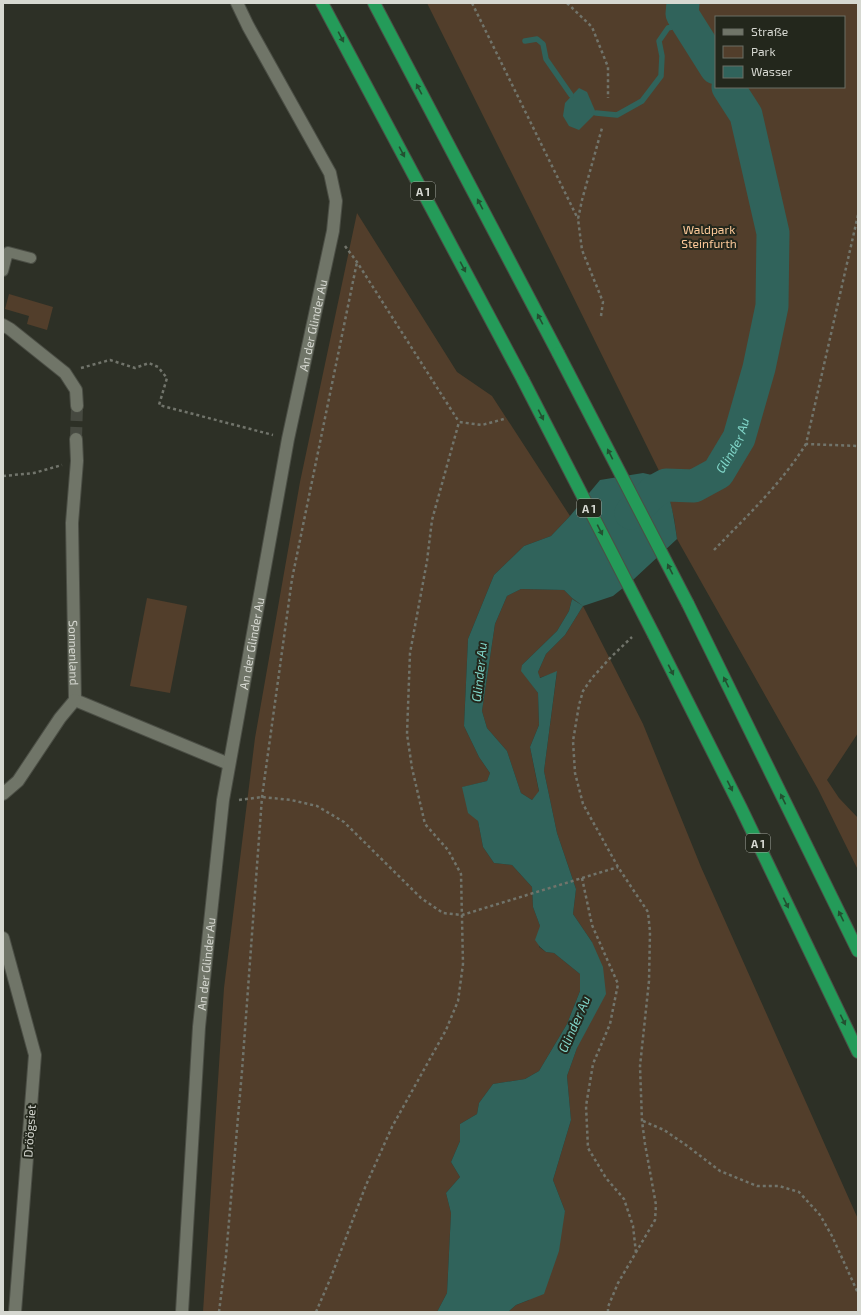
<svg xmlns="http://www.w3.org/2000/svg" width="861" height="1315" viewBox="0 0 861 1315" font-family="'Exo 2',sans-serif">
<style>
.green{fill:#523e2b;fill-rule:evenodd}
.water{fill:#30635b}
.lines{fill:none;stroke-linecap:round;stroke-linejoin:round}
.stream{stroke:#30635b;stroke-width:5.5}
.river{stroke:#30635b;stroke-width:33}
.minor-tunnel{stroke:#464940;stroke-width:12;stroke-dasharray:12 6;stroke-linecap:butt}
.service-casing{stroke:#4b4e45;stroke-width:12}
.minor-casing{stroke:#4b4e45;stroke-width:14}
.motorway-casing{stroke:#4b4e45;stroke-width:14}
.path{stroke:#71746b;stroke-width:2.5;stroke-dasharray:3 3;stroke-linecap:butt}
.service{stroke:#707568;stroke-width:10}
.minor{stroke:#707568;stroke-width:12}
.motorway{stroke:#249b59;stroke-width:12}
.motorway-bridge-casing{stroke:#4b4e45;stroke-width:14;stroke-linecap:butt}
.motorway-bridge{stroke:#249b59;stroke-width:12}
.oneway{fill:#235031}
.labels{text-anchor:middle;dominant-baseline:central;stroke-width:4;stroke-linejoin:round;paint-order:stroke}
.shield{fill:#23271c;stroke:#a0a39b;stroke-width:1}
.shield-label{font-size:11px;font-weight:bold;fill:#d6d8d1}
.park-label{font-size:12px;fill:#feca9a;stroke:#23271c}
.street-label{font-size:12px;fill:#d6d8d1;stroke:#23271c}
.water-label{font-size:13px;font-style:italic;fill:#80d6c9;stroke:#23271c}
</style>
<rect width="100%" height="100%" fill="#2d3026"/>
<g class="green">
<path d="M427,3H858V733L827,780L839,798L858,818V870L818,789L677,539L674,518L666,485L558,266ZM716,17H844V87H716Z"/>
<path d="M357,213L457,372L492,396L570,516L551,536L524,546L494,575L468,639L464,726L479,757L490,773L487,781L463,787L478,821L483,847L494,863L512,865L532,887L533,907L540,926L539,947L546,952L554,953L580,974V991L567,1024L539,1071L525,1079L493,1084L479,1103L477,1114L460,1124V1141L451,1162L460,1177L446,1193L451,1213L447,1293L437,1312H203L224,988L255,738L300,482Z"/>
<path d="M9,294L53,307L47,330L27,324L29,316L5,309Z"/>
<path d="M521,589L564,590L572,598L583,606L643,724L701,867L858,1219V1312H508L516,1305L529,1300L565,1211L553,1180L571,1120L567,1076L577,1048L592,942L573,914L576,889L557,833L544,771L557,672L539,678L538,672L546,654L565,635L583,606L572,599L569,611L557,631L522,665V671L538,693L539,725L530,747L539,792L532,800L521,793L507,751L487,728L482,711L495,624L507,596Z"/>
<path d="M147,598L187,606L170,693L130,686Z"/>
</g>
<g class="water">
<path d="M579,88L587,92L596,113L579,130L569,126L563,116L565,103Z"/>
<path d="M643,473L661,477C671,496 674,518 677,539L634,579L613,596L583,606L572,598L564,590L521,589L507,596L495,624L482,711L487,728L507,751L521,793L532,800L539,791L530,747L539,725L538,693L521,671L522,665L557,631L569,611L572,599L583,606L565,635L546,654L538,672L540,678L557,671L544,771L557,833L576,889L573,914L592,942L603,967L606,994L577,1048L567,1076L571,1120L553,1180L565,1211L559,1251L544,1294L516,1305L508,1312H437L447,1293L451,1213L446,1193L460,1177L451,1162L460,1141V1124L477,1114L479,1103L493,1084L525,1079L539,1071L567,1024L580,991V974L554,953L546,952L540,947L535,940L540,926L533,907L532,887L512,865L494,863L483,847L478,821L468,813L462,787L487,781L490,773L479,757L464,726L468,639L494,575L524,546L551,536L570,516L600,480Z"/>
</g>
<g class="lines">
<g class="stream">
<path d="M525,41L537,39L543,44L546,59L571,95"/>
<path d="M596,113L617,115L642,101L661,76L662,56L659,41L668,28L679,25L691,29"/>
</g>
<g class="river">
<path d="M683,3L682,14L716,68"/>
<path id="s1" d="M631,513L655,491L666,485L694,486L718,473L739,438L759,368L772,306L773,233L746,115L728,87"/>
</g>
<path class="minor-tunnel" d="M76,439L77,406"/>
<g class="service-casing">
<path id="service" d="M3,271L8,252L31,258"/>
</g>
<g class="minor-casing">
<g id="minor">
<path d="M3,325L10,329L65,373L76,390L77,406"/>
<path id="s2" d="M76,439L77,461L72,523L75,700L229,764"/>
<path d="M3,794L18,781L60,718L75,700"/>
<path d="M3,938L35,1055L15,1312"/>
<path id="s3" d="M182,1312L199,1027L223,800L288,439L333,231L336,201L330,173L248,26L237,3"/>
</g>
</g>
<g class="motorway-casing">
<g id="motorway">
<path d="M322,3L523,380"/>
<path d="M374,3L558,353"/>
<path d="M688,604L858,951"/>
<path d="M654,635L741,808L858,1052"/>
</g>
</g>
<g class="path">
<path d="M472,3L578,219"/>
<path d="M567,3L592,27L608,67V98"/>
<path d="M858,215L806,444L858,446"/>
<path d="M345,246L357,262L459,422"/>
<path d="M601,316L603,302L582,250L578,219L582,200L602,128"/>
<path d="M81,368L110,360L135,368L149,363L158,367L167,378L159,405L273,435"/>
<path d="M3,476L34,473L62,465"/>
<path d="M714,550C747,516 781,484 806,444"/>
<path d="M239,800L262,797L291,800L317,806L344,822L421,898L443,913L462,915L618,867"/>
<path d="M582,878L592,925L618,984L610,1024L593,1064L586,1106L588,1148L606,1178L624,1199L633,1226L636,1253"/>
<path d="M643,1121L664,1130L686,1145L720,1171L757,1186H779L799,1192L820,1215L832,1236L858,1293"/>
<path d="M219,1312L226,1256L242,1071L262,797L292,579L357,262"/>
<path d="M316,1312L331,1277L366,1185L392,1127L446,1030L458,1001L463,964L461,874L448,850L425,824L412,768L407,734L410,653L427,561L432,520L459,422L482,425L504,419"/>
<path d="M608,1312V1307L618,1283L655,1220L656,1205L645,1144L642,1121L640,1066L649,981L650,932L648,912L618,867L583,804L575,773L573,741L579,705L583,691L592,678L611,657L632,637"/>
</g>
<use href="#service" class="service"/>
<use href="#minor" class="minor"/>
<use href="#motorway" class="motorway"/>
<g class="motorway-bridge-casing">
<g id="motorway-bridge">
<path d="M558,353L688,604"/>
<path d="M523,380L654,635"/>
</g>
</g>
<use href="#motorway-bridge" class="motorway-bridge"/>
</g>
<defs><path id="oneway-solid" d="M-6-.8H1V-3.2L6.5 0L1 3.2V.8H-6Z"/></defs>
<g class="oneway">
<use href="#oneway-solid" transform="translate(341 37) rotate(62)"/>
<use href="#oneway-solid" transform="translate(419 89) rotate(-118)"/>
<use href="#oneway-solid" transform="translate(402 152) rotate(62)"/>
<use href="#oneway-solid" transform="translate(480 204) rotate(-118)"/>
<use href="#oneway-solid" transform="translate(463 267) rotate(62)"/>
<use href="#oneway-solid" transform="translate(540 319) rotate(-118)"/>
<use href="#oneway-solid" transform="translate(541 415) rotate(63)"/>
<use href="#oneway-solid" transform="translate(610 454) rotate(-117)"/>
<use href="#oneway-solid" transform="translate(600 530) rotate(63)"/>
<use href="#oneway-solid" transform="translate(670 569) rotate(-117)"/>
<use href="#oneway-solid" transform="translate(671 670) rotate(63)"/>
<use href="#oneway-solid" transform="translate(726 682) rotate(-116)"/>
<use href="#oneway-solid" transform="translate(730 786) rotate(63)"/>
<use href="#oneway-solid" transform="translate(783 799) rotate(-116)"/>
<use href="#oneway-solid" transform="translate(786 903) rotate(64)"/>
<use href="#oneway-solid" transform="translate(841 916) rotate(-116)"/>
<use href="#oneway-solid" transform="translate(843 1020) rotate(64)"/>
</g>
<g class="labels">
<g class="shield">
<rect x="411" y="182" width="24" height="18" rx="3"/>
<rect x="577" y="499" width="24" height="18" rx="3"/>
<rect x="746" y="834" width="24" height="18" rx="3"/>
</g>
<g class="shield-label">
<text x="423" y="191">A 1</text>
<text x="589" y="508">A 1</text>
<text x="758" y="843">A 1</text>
</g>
<g class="park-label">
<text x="709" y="229">Waldpark<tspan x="709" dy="14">Steinfurth</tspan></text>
</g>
<g class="street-label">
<text stroke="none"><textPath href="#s3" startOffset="997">An der Glinder Au</textPath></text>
<text stroke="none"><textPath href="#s3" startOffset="673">An der Glinder Au</textPath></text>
<text stroke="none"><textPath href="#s2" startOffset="214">Sonnenland</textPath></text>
<text stroke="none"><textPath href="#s3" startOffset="349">An der Glinder Au</textPath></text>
<text transform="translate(29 1131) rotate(-86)">Dröögsiet</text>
</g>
<g class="water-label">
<text stroke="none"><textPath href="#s1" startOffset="132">Glinder Au</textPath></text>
<text transform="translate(479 672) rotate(-84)">Glinder Au</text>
<text transform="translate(574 1024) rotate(-66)">Glinder Au</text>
</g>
</g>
<rect width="861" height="1315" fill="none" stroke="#d6d8d1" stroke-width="8"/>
<rect x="715" y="16" width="130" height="72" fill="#23271c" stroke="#6b6e64"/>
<rect x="723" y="29" width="20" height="6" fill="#707568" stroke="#6b6e64"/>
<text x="751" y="36" font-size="12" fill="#d6d8d1">Straße</text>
<rect x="723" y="46" width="20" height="12" fill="#523e2b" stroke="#6b6e64"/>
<text x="751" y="56" font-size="12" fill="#d6d8d1">Park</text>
<rect x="723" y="66" width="20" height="12" fill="#30635b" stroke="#6b6e64"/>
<text x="751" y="76" font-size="12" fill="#d6d8d1">Wasser</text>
</svg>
